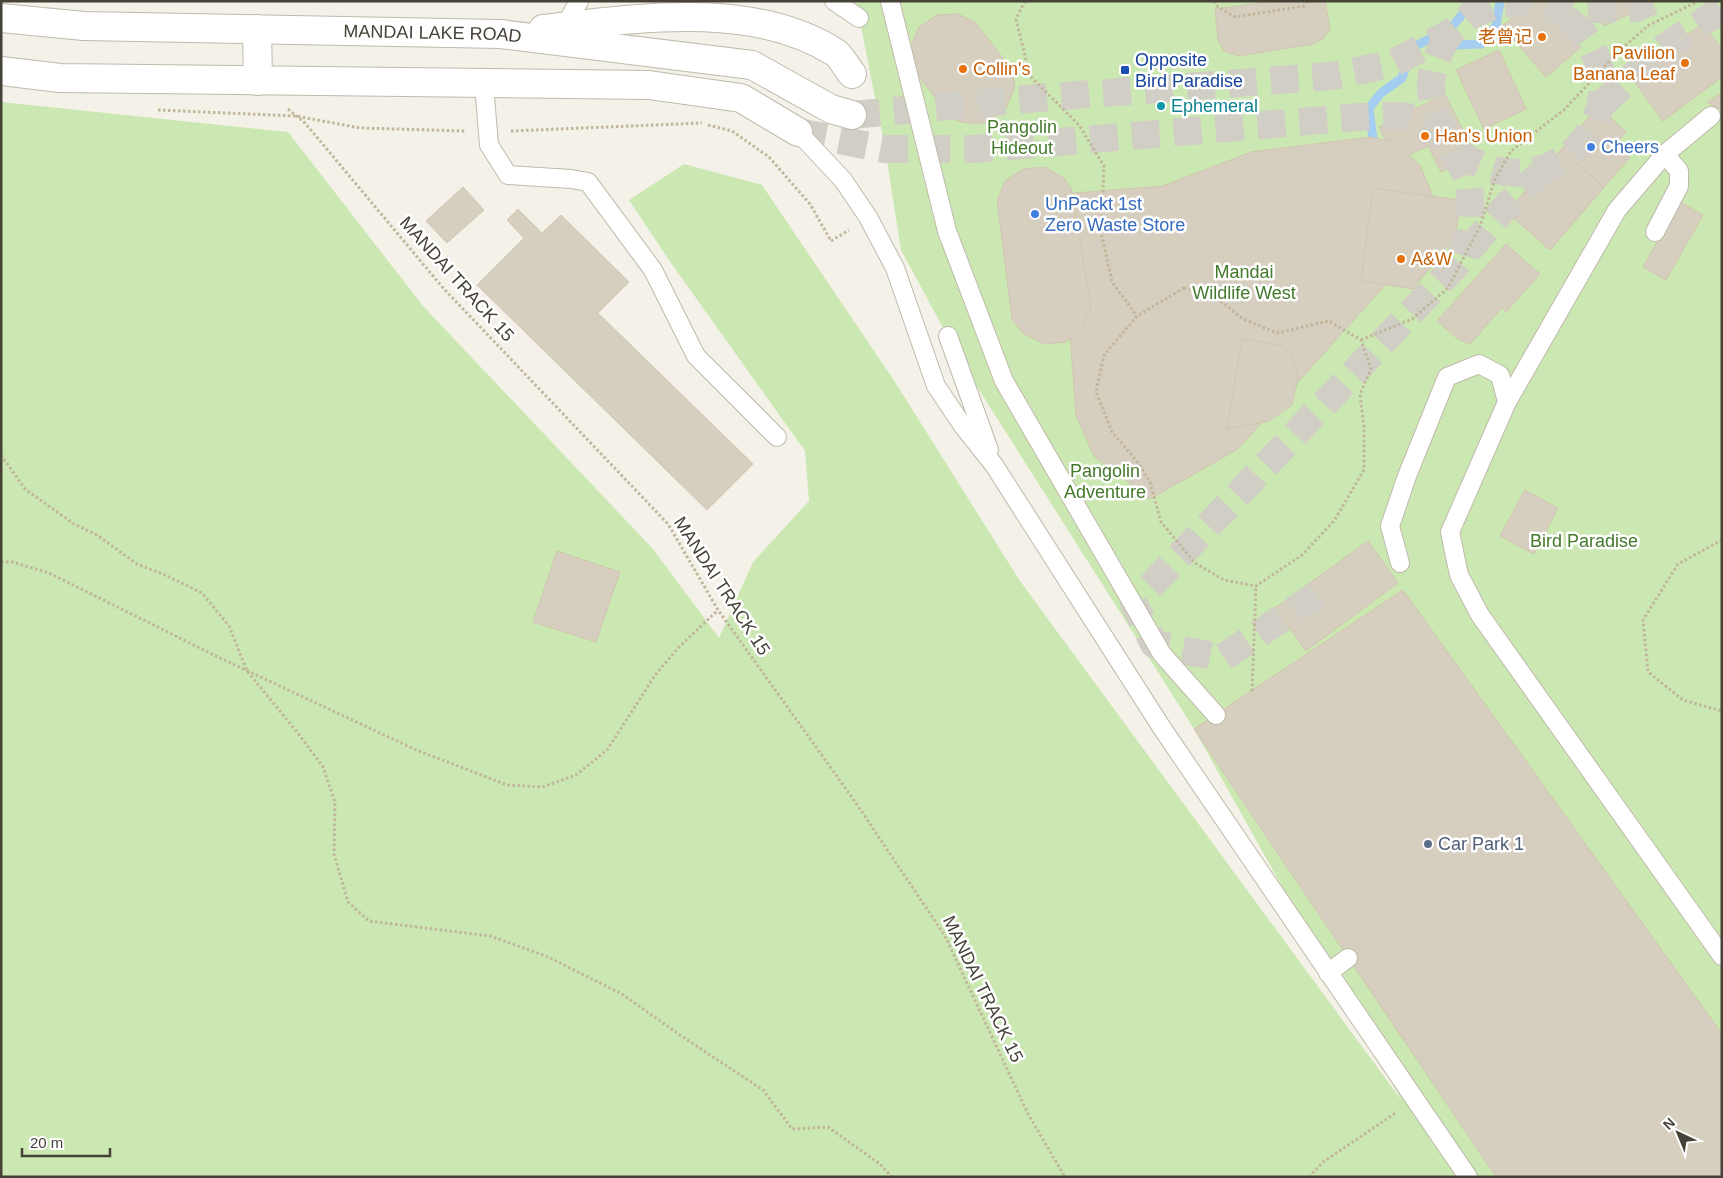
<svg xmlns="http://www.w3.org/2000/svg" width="1723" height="1178" viewBox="0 0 1723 1178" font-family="Helvetica,'Noto Sans SC',sans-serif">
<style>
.green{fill:#cce8b2}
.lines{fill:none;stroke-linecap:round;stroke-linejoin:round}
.stream{stroke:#a5cdf0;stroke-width:9}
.building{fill:#d6cebe;stroke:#d0c6b1}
.street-tunnel{stroke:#d1cec5;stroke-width:28;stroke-dasharray:28 14;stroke-linecap:butt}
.lane-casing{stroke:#bfbaab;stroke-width:20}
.street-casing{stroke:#bfbaab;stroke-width:30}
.path{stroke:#c1b69c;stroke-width:3;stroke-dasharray:2.5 2.5;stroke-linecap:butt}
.lane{stroke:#fff;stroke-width:18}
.street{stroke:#fff;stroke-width:28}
.food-dot{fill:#e8710a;stroke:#fff;stroke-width:2}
.transit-dot{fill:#1a4fb4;stroke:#fff;stroke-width:2}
.culture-dot{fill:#0f9aa8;stroke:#fff;stroke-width:2}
.shop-dot{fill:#3f7fe0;stroke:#fff;stroke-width:2}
.service-dot{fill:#5c6f8a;stroke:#fff;stroke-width:2}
.labels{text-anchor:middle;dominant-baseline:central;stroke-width:5;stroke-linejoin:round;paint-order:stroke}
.street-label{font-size:18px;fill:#474237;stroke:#fff}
.food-label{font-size:18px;fill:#c56008;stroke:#fff;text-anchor:start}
.transit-label{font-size:18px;fill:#164399;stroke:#fff;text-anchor:start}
.culture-label{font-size:18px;fill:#0d838f;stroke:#fff;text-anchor:start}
.park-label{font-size:18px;fill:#43792a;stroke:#fff}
.shop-label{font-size:18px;fill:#366cbe;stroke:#fff;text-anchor:start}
.service-label{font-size:18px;fill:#4e5e75;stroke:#fff;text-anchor:start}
</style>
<rect width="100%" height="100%" fill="#f4f1e8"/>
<path class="green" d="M856,1H1722V1177H1V102L288,132L423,306L653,549L719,638L753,562L809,501L805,451L671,263L629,200L684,164L762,185L895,382L1020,581L1402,1101L1194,729L962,363L901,250L885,149Z"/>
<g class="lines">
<g class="stream">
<path d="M1431,38L1455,45L1481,44L1496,26L1500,1"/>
<path d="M1374,148L1369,108L1381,93L1402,78L1412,48L1452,27L1473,1"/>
</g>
</g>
<g class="building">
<path d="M1274,1H1325L1330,29L1324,38L1313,44L1239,56L1224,51L1218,40L1215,9Z"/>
<path d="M1532,1H1543L1581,47L1546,77L1502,26Z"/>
<path d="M1592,1H1657L1604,26Z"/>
<path d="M958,14L975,22L1012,70L1015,87L1006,108L986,123H965L951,118L913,69L910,50L918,28L937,15Z"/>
<path d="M1702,24L1722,49V77L1663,121L1631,77Z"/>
<path d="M1499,50L1526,109L1484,129L1456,70Z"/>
<path d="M1722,93V110L1707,102Z"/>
<path d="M1445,94L1475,155L1441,172L1428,146L1396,161L1379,127Z"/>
<path d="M1598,107L1626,132L1615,144L1630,157L1550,250L1507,212Z"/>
<path d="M1598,107L1626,132L1615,144L1630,157L1604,187L1561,150Z"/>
<path d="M1370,137L1394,142L1420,165L1432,194V215L1422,244L1238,449L1150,499L1094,456L1076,415L1066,278L1017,282L1011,198L1163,186L1251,152Z"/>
<path d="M1561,150L1604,187L1550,250L1507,212Z"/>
<path d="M1045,167L1064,178L1071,188L1091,309L1083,327L1066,342L1044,344L1023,333L1012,319L997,201L1005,181L1023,169Z"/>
<path d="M463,187L484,210L447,243L426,221Z"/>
<path d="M1373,188L1460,200L1456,236L1413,289L1361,281Z"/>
<path d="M1680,202L1703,215L1666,280L1643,267Z"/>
<path d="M518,209L542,233L561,215L629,282L598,313L753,464L707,510L477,285L524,238L507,220Z"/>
<path d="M1506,244L1540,274L1506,312L1502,308L1470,344L1458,339L1437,321Z"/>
<path d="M1242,339L1284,346L1291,354L1298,378L1292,405L1269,421L1227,429Z"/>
<path d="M1525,490L1558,508L1534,554L1500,536Z"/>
<path d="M1368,541L1398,583L1306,651L1275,608Z"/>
<path d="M557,551L620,572L596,642L533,622Z"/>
<path d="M1403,590L1722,1034V1177H1496L1194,729Z"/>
</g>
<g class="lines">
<g class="street-tunnel">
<path d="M1450,33C1420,81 1429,105 1453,152C1458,161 1467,173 1469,183C1470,191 1471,225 1469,233C1468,240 1463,248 1461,255"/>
<path d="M1601,105L1664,48L1722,9"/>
<path d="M852,115L1024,99L1332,76L1391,64L1450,33L1471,15L1498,4L1526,2L1554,10L1636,8L1652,1"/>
<path d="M798,132L885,149H975L1359,117C1372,117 1402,114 1412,118C1422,122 1437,130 1445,137C1453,143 1458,153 1467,158C1506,182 1552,177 1582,142C1597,124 1606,98 1601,75C1595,42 1581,28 1554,10"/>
<path d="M1317,595L1222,658L1154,644L1134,604L1458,263L1507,205L1547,168"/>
</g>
<g class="lane-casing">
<g id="lane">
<path d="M834,1L859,18"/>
<path d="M890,1L947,231L1004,381L1162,654L1216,715"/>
<path d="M565,26L579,1"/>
<path d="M484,84L489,145L508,175L571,179L588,182L653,270L696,356L777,437"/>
<path d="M798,132L843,180L868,217L895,268L936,386L963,426L994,465L1162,728L1468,1177"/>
<path d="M1655,232L1679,186V171L1665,154"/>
<path d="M948,336L989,450"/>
<path d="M1507,402L1617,210L1665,154L1711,116"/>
<path d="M1400,563L1390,526L1407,476L1447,377L1479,364L1500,375L1507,402L1450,532L1459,575L1480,615L1722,956"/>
<path d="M1328,973L1348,958"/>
</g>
</g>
<g class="street-casing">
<g id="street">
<path id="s1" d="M1,18L84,26L500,34L752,65L831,109L852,115"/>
<path d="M257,29L258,81"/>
<path d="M543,29C638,18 754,0 836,53C842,58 847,68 852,74"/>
<path d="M1,71L60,78L649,85L741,98L798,132"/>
</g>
</g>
<g class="path">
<path d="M1025,1L1016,19L1030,76L1079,125L1104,166L1101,232L1112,282L1137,316"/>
<path d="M1214,1L1217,6L1235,17L1304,6L1307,1"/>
<path d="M288,109L305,123L444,289L668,524L718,610L856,803L945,936L1028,1114L1065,1177"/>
<path d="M158,110L296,116L360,128L465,131"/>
<path d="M708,125L732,131L769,157L810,204L831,241L849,230"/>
<path d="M511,131L702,123"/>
<path d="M1184,288L1211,293L1243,319L1277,333L1329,321L1361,340L1371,369L1360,394L1364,428V470L1334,521L1302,555L1256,586L1224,580L1195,563L1161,522L1150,482L1139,464L1112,432L1096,392L1104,355L1137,316Z"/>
<path d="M1361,340L1412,319L1448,288L1480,226L1495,179L1511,151L1565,109L1619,51L1649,25L1699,1"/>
<path d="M1,455L25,489L74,524L97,535L137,564L165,575L202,593L229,626L247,671L297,732L323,767L335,802L334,854L348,902L369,921L490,936L546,956L622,994L680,1035L763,1090L792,1129L828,1127L880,1164L892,1177"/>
<path d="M1722,540L1678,564L1643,620L1648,672L1683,700L1722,711"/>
<path d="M1,562H12L49,573L218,657L414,749L507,785L542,787L576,775L607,750L656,674L678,648L718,610"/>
<path d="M1252,691L1256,586"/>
<path d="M1309,1177L1323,1162L1397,1112"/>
</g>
<use href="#lane" class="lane"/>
<use href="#street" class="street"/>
</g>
<g class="food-dot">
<circle cx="1542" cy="37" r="5"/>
<circle cx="1685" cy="63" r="5"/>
<circle cx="963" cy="69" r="5"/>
<circle cx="1425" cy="136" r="5"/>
<circle cx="1401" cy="259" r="5"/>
</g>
<rect class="transit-dot" x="1120" y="65" width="10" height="10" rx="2.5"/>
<circle class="culture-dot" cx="1161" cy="106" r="5"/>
<g class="shop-dot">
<circle cx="1591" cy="147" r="5"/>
<circle cx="1035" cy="214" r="5"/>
</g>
<circle class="service-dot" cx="1428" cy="844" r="5"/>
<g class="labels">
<g class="street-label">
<text stroke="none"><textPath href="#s1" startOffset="432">MANDAI LAKE ROAD</textPath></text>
<text transform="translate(457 279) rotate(48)">MANDAI TRACK 15</text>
<text transform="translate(722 586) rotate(57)">MANDAI TRACK 15</text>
<text transform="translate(983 989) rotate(64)">MANDAI TRACK 15</text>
</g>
<g class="food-label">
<text x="1532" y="37" text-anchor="end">老曾记</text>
<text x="1675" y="53" text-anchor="end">Pavilion<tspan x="1675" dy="21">Banana Leaf</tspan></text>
<text x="973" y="69">Collin's</text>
<text x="1435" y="136">Han's Union</text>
<text x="1411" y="259">A&amp;W</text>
</g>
<g class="transit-label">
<text x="1135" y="60">Opposite<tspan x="1135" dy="21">Bird Paradise</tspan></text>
</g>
<g class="culture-label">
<text x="1171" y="106">Ephemeral</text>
</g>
<g class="park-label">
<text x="1022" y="127">Pangolin<tspan x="1022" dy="21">Hideout</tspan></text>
<text x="1244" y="272">Mandai<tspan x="1244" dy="21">Wildlife West</tspan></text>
<text x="1105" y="471">Pangolin<tspan x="1105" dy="21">Adventure</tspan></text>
<text x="1584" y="541">Bird Paradise</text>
</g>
<g class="shop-label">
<text x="1601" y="147">Cheers</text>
<text x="1045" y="204">UnPackt 1st<tspan x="1045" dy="21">Zero Waste Store</tspan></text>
</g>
<g class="service-label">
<text x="1438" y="844">Car Park 1</text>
</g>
</g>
<rect width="1723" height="1178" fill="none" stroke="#474237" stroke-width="5"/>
<g transform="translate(1678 1133) rotate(316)" stroke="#ffffff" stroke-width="4" paint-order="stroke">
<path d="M0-4L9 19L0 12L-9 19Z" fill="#474237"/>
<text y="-8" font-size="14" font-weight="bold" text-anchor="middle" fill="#474237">N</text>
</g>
<path d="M22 1148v8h88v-8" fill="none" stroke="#474237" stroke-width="2.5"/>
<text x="30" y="1148" font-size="15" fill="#474237" stroke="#ffffff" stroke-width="4" paint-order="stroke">20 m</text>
</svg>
